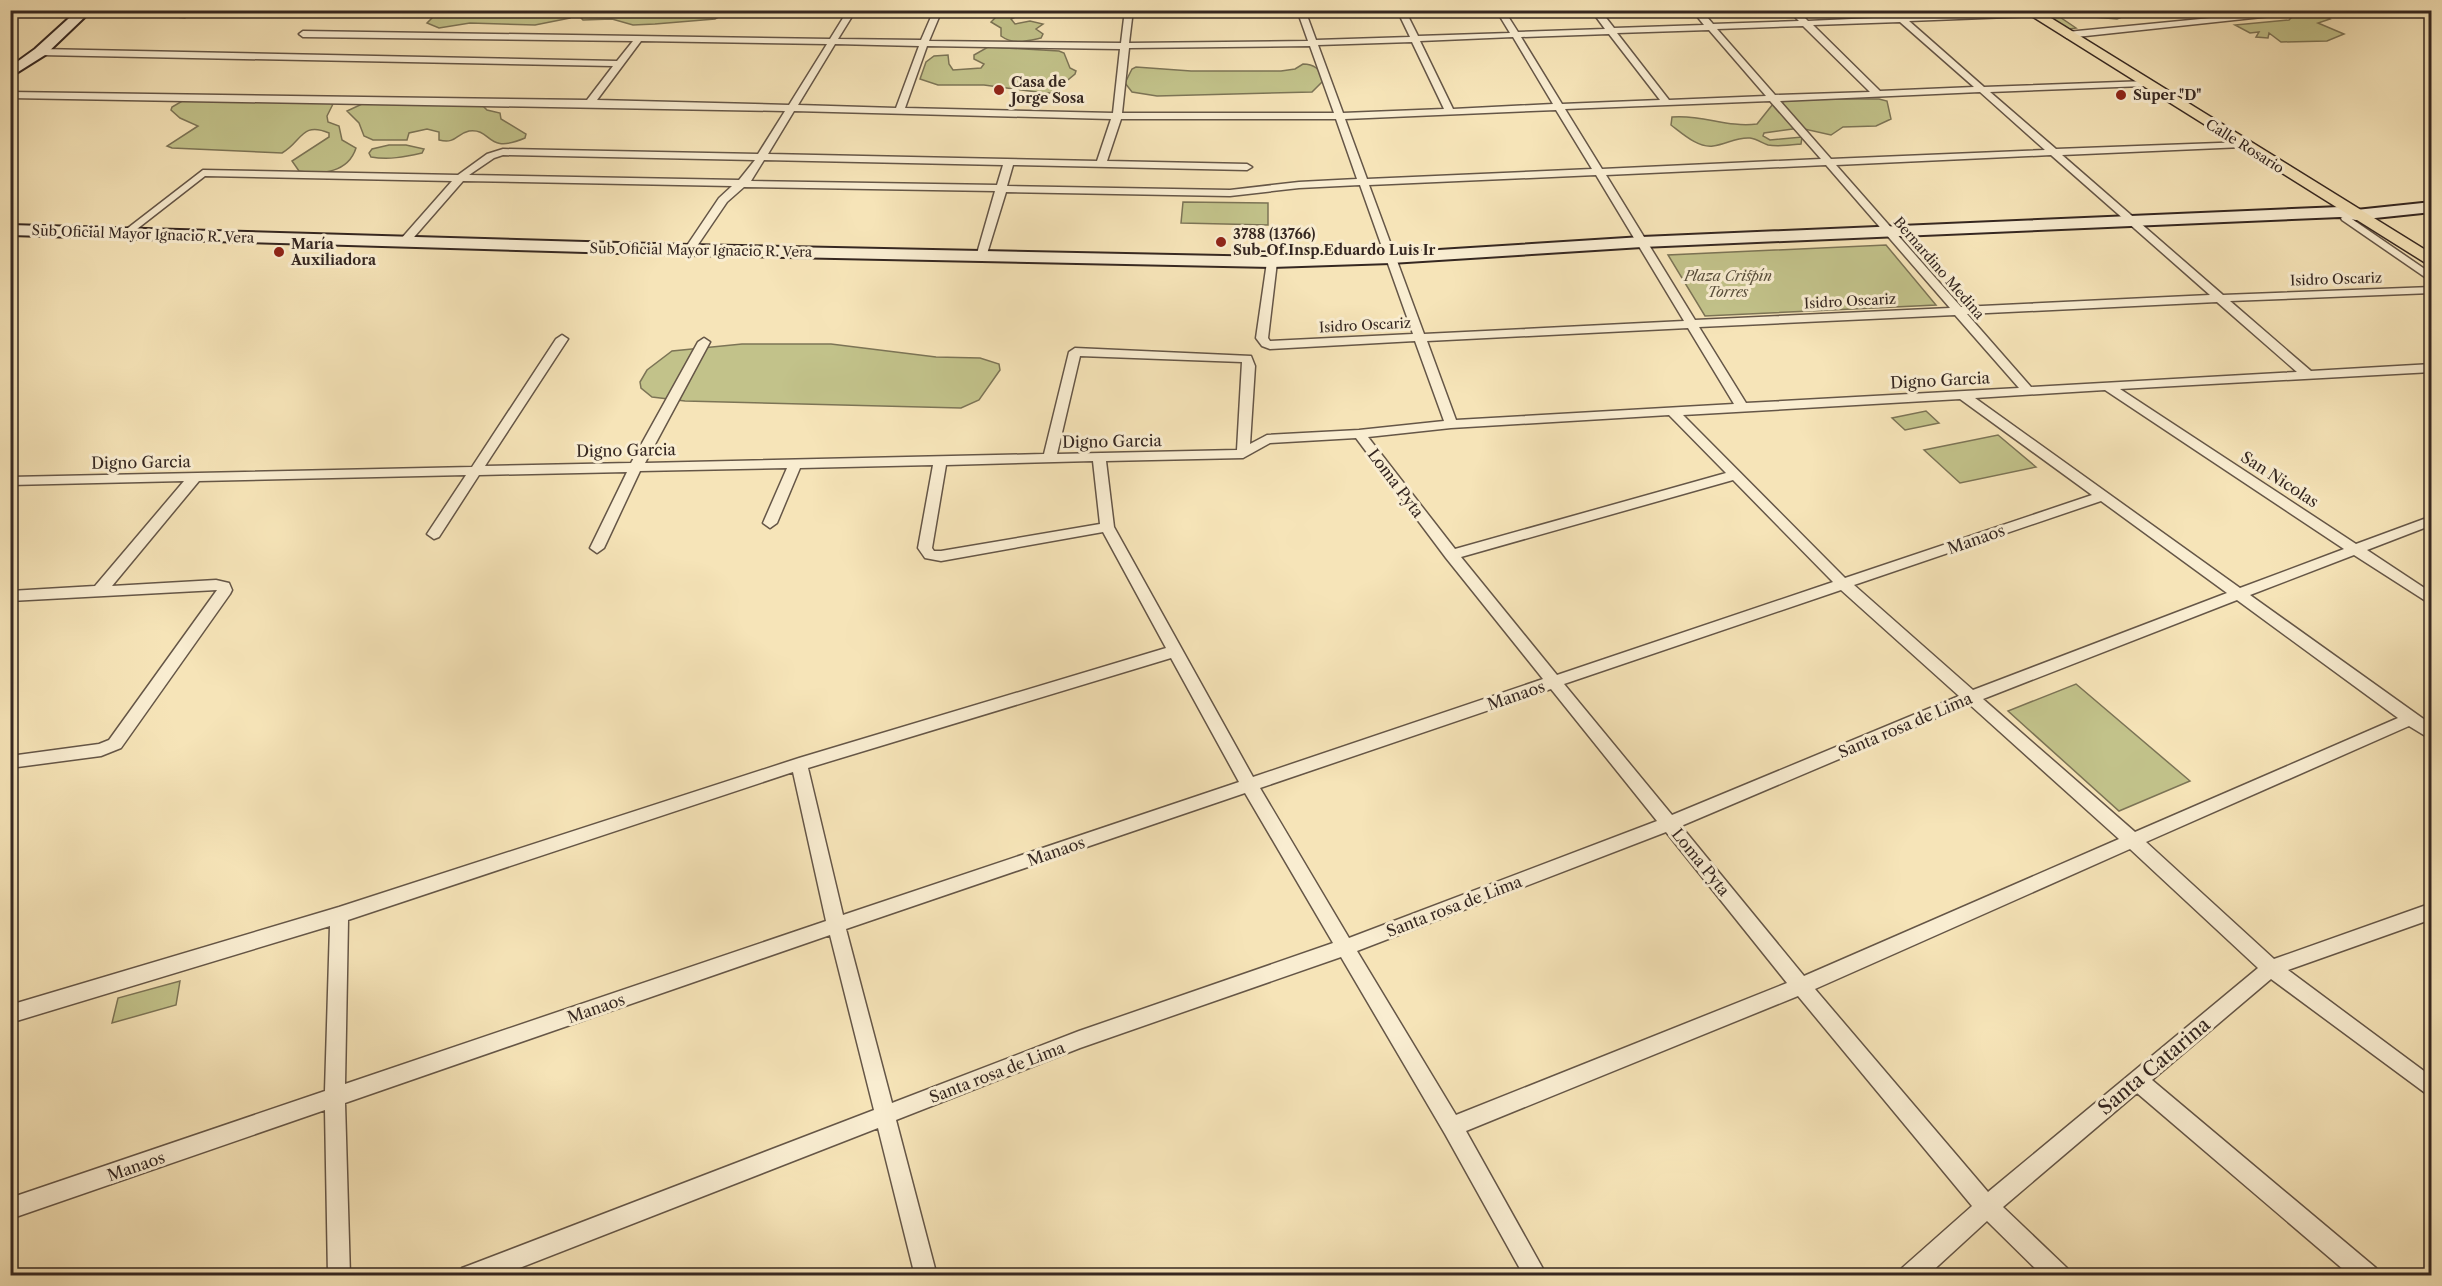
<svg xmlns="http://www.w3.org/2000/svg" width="2442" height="1286" viewBox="0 0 2442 1286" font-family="'Libre Caslon Text',serif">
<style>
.green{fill:#c2c28a;stroke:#7c7456;stroke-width:1.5}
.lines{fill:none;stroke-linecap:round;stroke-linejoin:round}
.street-casing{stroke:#655647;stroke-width:3}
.secondary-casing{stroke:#352721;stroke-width:4}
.primary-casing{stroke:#352721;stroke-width:3}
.street{fill:#f9edd1;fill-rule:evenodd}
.secondary{fill:#f9edd1;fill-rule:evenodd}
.primary{fill:#f6e4b8;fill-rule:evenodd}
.poi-dot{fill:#8f2418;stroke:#f9edd1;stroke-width:2}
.labels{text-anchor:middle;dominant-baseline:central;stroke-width:6;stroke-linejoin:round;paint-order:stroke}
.far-poi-label{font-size:14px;font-weight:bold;fill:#352721;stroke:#f9edd1;text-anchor:start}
.far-street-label{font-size:14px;fill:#352721;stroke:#f9edd1}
.far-park-label{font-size:14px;font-style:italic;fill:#584e3b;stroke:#f9edd1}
.street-label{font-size:16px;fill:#352721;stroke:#f9edd1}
.near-street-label{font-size:20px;fill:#352721;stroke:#f9edd1}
</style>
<rect width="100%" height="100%" fill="#f6e4b8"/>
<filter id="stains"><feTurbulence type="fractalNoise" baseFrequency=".00333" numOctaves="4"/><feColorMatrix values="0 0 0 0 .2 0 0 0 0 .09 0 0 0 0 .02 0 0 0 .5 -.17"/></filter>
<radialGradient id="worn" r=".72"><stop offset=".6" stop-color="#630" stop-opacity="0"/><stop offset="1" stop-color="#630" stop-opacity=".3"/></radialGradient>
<g class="green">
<path d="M708,10L730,11L715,19L655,24L633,25L612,19L583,20L581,18C621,2 668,27 708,10Z"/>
<path d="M570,11L574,15L570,18L535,25L470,23L439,28L427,23L436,14L435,11Z"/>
<path d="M1002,11H1029L1011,19L1015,24L1030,21L1043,24L1036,29L1043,34L1041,38C1027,41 1013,45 1001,36V28L991,22Z"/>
<path d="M2033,11H2137L2117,19L2082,16L2077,13H2054L2076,28L2064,30Z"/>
<path d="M2293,16L2327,17L2330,19L2318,23L2344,34L2327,41L2281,42L2269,33L2268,38L2256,37L2259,32L2250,33L2235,25L2289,20Z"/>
<path d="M988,47L1059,51L1064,53L1070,68L1076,71L1075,74L1052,93H1044L984,85H938L920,79L926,62L934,56L948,55L949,64L953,70L981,68L984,64L974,59V55Z"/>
<path d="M1303,64C1314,64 1321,70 1324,80L1312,92L1157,96L1132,92L1125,83L1132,69L1136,67L1191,71H1281L1295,69Z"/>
<path d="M1825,99H1879L1887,101L1891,119L1876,126L1843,127L1831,135L1800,128L1764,133L1763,136L1770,140L1802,137L1801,144C1792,145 1778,147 1768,145C1762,143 1757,139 1750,138C1736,137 1727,144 1713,146C1698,148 1683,134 1671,125L1672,117C1702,114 1727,128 1757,124L1773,104L1786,101Z"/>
<path d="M184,100L328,102L333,104L327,116L328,122L339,126L342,140L356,148C348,173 321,175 299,171L292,161L329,137V133C301,121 302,142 282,153L172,148L167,146L198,126L180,118L171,110L172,107Z"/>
<path d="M379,102L482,105L487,110L500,113L501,119L526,134L525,138C485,155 493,128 469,131C455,134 457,144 439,140V132L427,129L409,133L407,140H373L364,136L359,123L347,111L362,104Z"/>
<path d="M389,145H406L424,149L422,153C404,157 389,160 371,157L369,153L372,149Z"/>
<path d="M1183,202L1268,203V225L1181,223Z"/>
<path d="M1886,245L1936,305L1705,316L1668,255Z"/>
<path d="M742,344H831L936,357L980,358L999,364L1000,370L979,400L961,408L685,401L652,397L641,388L640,382L647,370L672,351Z"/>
<path d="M1926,411L1939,423L1905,430L1892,418Z"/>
<path d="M1998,435L2036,467L1960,483L1924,450Z"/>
<path d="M2076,684L2190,781L2119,811L2008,711Z"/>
<path d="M180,981L176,1005L112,1023L118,998Z"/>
</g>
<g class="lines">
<g class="street-casing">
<g id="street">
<path d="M89,10L185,13L189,15L185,17Z"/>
<path d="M848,10H856L838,39L921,40L934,10H942L929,41L1121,43L1125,10H1133L1129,43L1308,41L1297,10H1305L1316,40L1410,37L1397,10H1405L1418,36L1510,33L1496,10H1504L1518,32L1605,29L1591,10H1600L1614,28L1704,25L1692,10H1701L1713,24L1799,21L1788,10H1797L1808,21L1895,17L1898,14L1904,17L2034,12H2037V16L1909,21L1984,87L2147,81V85L2144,86L1990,92L2056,149L2246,142V146L2243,147L2062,155L2223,295L2432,287V293L2230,301L2311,371L2432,364V372L2120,389L2356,544L2432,516V525L2367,550L2432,593V605L2354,555L2250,595L2432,725V740L2409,726L2146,842L2274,959L2432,903V919L2288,970L2432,1077V1098L2271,979L2152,1080L2376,1268L2379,1276H2351L2137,1093L2003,1207L2067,1268L2070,1276H2043L1987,1221L1927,1276H1899L1902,1268L1972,1206L1798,996L1466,1131L1547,1276H1524L1445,1134L1341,957L1080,1048L896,1120L937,1276H915L878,1128L499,1276H459L462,1268L470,1265L874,1110L830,935L345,1103L350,1276H328L325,1110L10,1219V1198L325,1091L330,926L10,1023V1005L339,907L799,758L1166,648L1103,532L941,561L925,558L918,548L933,465L800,468L777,523L770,528L763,523L787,468L640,471L604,548L597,553L590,548L627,472L479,475L439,537L434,539L427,534L466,475L199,481L112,586L216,580L229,583L232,590L230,594L121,748L101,756L10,768V756L99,744L109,740L217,590L10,601V591L95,586L184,481L10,485V477L472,467L556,339L562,335L568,339L485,466L631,463L698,342L704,338L710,342L645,463L1044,454L1069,352L1075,348L1251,356L1255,366L1250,444L1267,435L1359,430L1444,421L1415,341L1270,349L1262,346L1256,338L1267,262L1272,259L1277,262L1268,338L1270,341L1413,334L1360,185L1299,188L1230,196L1006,192L986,257L981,260L976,257L995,191L744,187L727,202L693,252L689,253L684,250L719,198L732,186L463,181L408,244L404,245L399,242L400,240L452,181L205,176L128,236L123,233L124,231L203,170L458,175L487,154L503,149L758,154L785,111L10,98V92L587,100L613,66L40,55L36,52L40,49L617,61L633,41L303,37L299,34L303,31L830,39ZM1900,22L1974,87L1880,91L1813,25ZM1803,26L1870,92L1775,95L1717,29ZM1709,30L1766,96L1669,100L1617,33ZM1609,34L1660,100L1562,104L1521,37ZM1513,37L1553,104L1453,109L1420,41ZM641,41L827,44L789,105L597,100ZM1412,42L1444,109L1343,113L1318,45ZM835,44L919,46L896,108L798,105ZM927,46L1120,49L1113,113L905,108ZM1310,46L1334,113H1122L1129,48ZM1980,92L2045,150L1831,159L1780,101ZM1770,101L1821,159L1602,169L1565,109ZM1556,110L1592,169L1367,179L1345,119ZM794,111L1111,119L1097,161L768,154ZM1121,119H1336L1357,179L1299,182L1230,190L1007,186L1013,165L1247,170L1252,167L1247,164L1107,161ZM503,155L755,160L739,180L469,175L494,158ZM2051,155L2210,295L1961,307L1836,165ZM764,160L1003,165L997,185L751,181ZM1826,165L1950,308L1695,320L1606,175ZM1596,175L1684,321L1424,334L1369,185ZM2217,302L2297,372L2031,387L1967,314ZM1955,315L2019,388L1746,403L1699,327ZM1688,328L1734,404L1456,420L1427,341ZM1080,356L1242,362L1237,450L1057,454ZM2105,390L2344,549L2240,588L1975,398ZM1960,399L2092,495L1845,578L1683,415ZM1669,415L1726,473L1455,549L1368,437L1451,428ZM1356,438L1446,558L1543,679L1253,777L1114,527L1106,461L1243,458L1270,443ZM1093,461L1100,524L941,551H934L932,548L946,465ZM1733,480L1833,582L1557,675L1461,557ZM2101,501L2227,593L1973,690L1854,585ZM1841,590L1959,696L1672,815L1564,684ZM2237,600L2398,718L2135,832L1983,699ZM1171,658L1239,782L843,915L808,768ZM1551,689L1657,821L1349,938L1260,788ZM1969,704L2119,839L1804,976L1681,826ZM793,772L826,921L345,1084L348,920ZM1245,793L1333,943L1079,1031L892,1103L846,929ZM1666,832L1787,983L1456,1115L1357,951ZM2130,849L2258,968L1988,1192L1815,989Z"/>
<path d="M2293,10H2327L2067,38L2063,35L2067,32Z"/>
<path d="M2346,215L2432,274V282L2342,220L2341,218Z"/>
</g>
</g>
<g class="secondary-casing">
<g id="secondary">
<path d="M78,10H92L45,55L10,77V67L35,49Z"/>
<path d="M2432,202V212L2356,220L2340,217L1642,247L1391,263L1272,267L689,255L10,235V225L689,245L1272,257L1391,253L1642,237L2340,207L2356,210Z"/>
</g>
</g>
<g class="primary-casing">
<path id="primary" d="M2022,10H2038L2432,254V267Z"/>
</g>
<use href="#street" class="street"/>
<use href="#secondary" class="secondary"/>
<use href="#primary" class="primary"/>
</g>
<g class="poi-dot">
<circle cx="999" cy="90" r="6"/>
<circle cx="2121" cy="95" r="6"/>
<circle cx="1221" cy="242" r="6"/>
<circle cx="279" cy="252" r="6"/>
</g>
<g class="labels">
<g class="far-poi-label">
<text x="1011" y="82">Casa de<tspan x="1011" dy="16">Jorge Sosa</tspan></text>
<text x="2133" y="95">Super "D"</text>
<text x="1233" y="234">3788 (13766)<tspan x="1233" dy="16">Sub-Of.Insp.Eduardo Luis Ir</tspan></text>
<text x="291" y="244">María<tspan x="291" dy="16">Auxiliadora</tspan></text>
</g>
<g class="far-street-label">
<text transform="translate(2245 146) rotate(32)">Calle Rosario</text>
<text transform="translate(143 234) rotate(2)">Sub Oficial Mayor Ignacio R. Vera</text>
<text transform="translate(701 250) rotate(1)">Sub Oficial Mayor Ignacio R. Vera</text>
<text transform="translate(1939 268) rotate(49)">Bernardino Medina</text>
<text transform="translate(2336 279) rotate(-2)">Isidro Oscariz</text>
<text transform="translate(1850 301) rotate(-3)">Isidro Oscariz</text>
<text transform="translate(1365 325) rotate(-3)">Isidro Oscariz</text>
</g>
<g class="far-park-label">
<text x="1728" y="276">Plaza Crispín<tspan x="1728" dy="16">Torres</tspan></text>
</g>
<g class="street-label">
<text transform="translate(1940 380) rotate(-3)">Digno Garcia</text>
<text transform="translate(1112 441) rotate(-1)">Digno Garcia</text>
<text transform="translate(626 450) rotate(-1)">Digno Garcia</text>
<text transform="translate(141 462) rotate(-1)">Digno Garcia</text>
<text transform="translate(2280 479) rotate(33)">San Nicolas</text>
<text transform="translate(1396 483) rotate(53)">Loma Pyta</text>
<text transform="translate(1976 539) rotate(-19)">Manaos</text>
<text transform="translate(1516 695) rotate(-19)">Manaos</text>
<text transform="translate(1905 725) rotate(-23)">Santa rosa de Lima</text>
<text transform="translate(1056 851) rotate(-19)">Manaos</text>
<text transform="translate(1701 862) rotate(51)">Loma Pyta</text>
<text transform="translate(1454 906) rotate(-21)">Santa rosa de Lima</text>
<text transform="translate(596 1008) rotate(-19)">Manaos</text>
<text transform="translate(997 1072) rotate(-21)">Santa rosa de Lima</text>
<text transform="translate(136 1166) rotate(-19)">Manaos</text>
</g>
<g class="near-street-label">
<text transform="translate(2154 1066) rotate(-40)">Santa Catarina</text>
</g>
</g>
<rect width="2442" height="1286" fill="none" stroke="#f6e4b8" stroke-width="36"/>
<rect x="12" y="12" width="2418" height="1262" fill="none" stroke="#352721" stroke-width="3"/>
<rect x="18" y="18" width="2406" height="1250" fill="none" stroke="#352721" stroke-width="1.5"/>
<rect width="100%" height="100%" filter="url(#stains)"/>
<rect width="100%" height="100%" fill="url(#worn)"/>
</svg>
